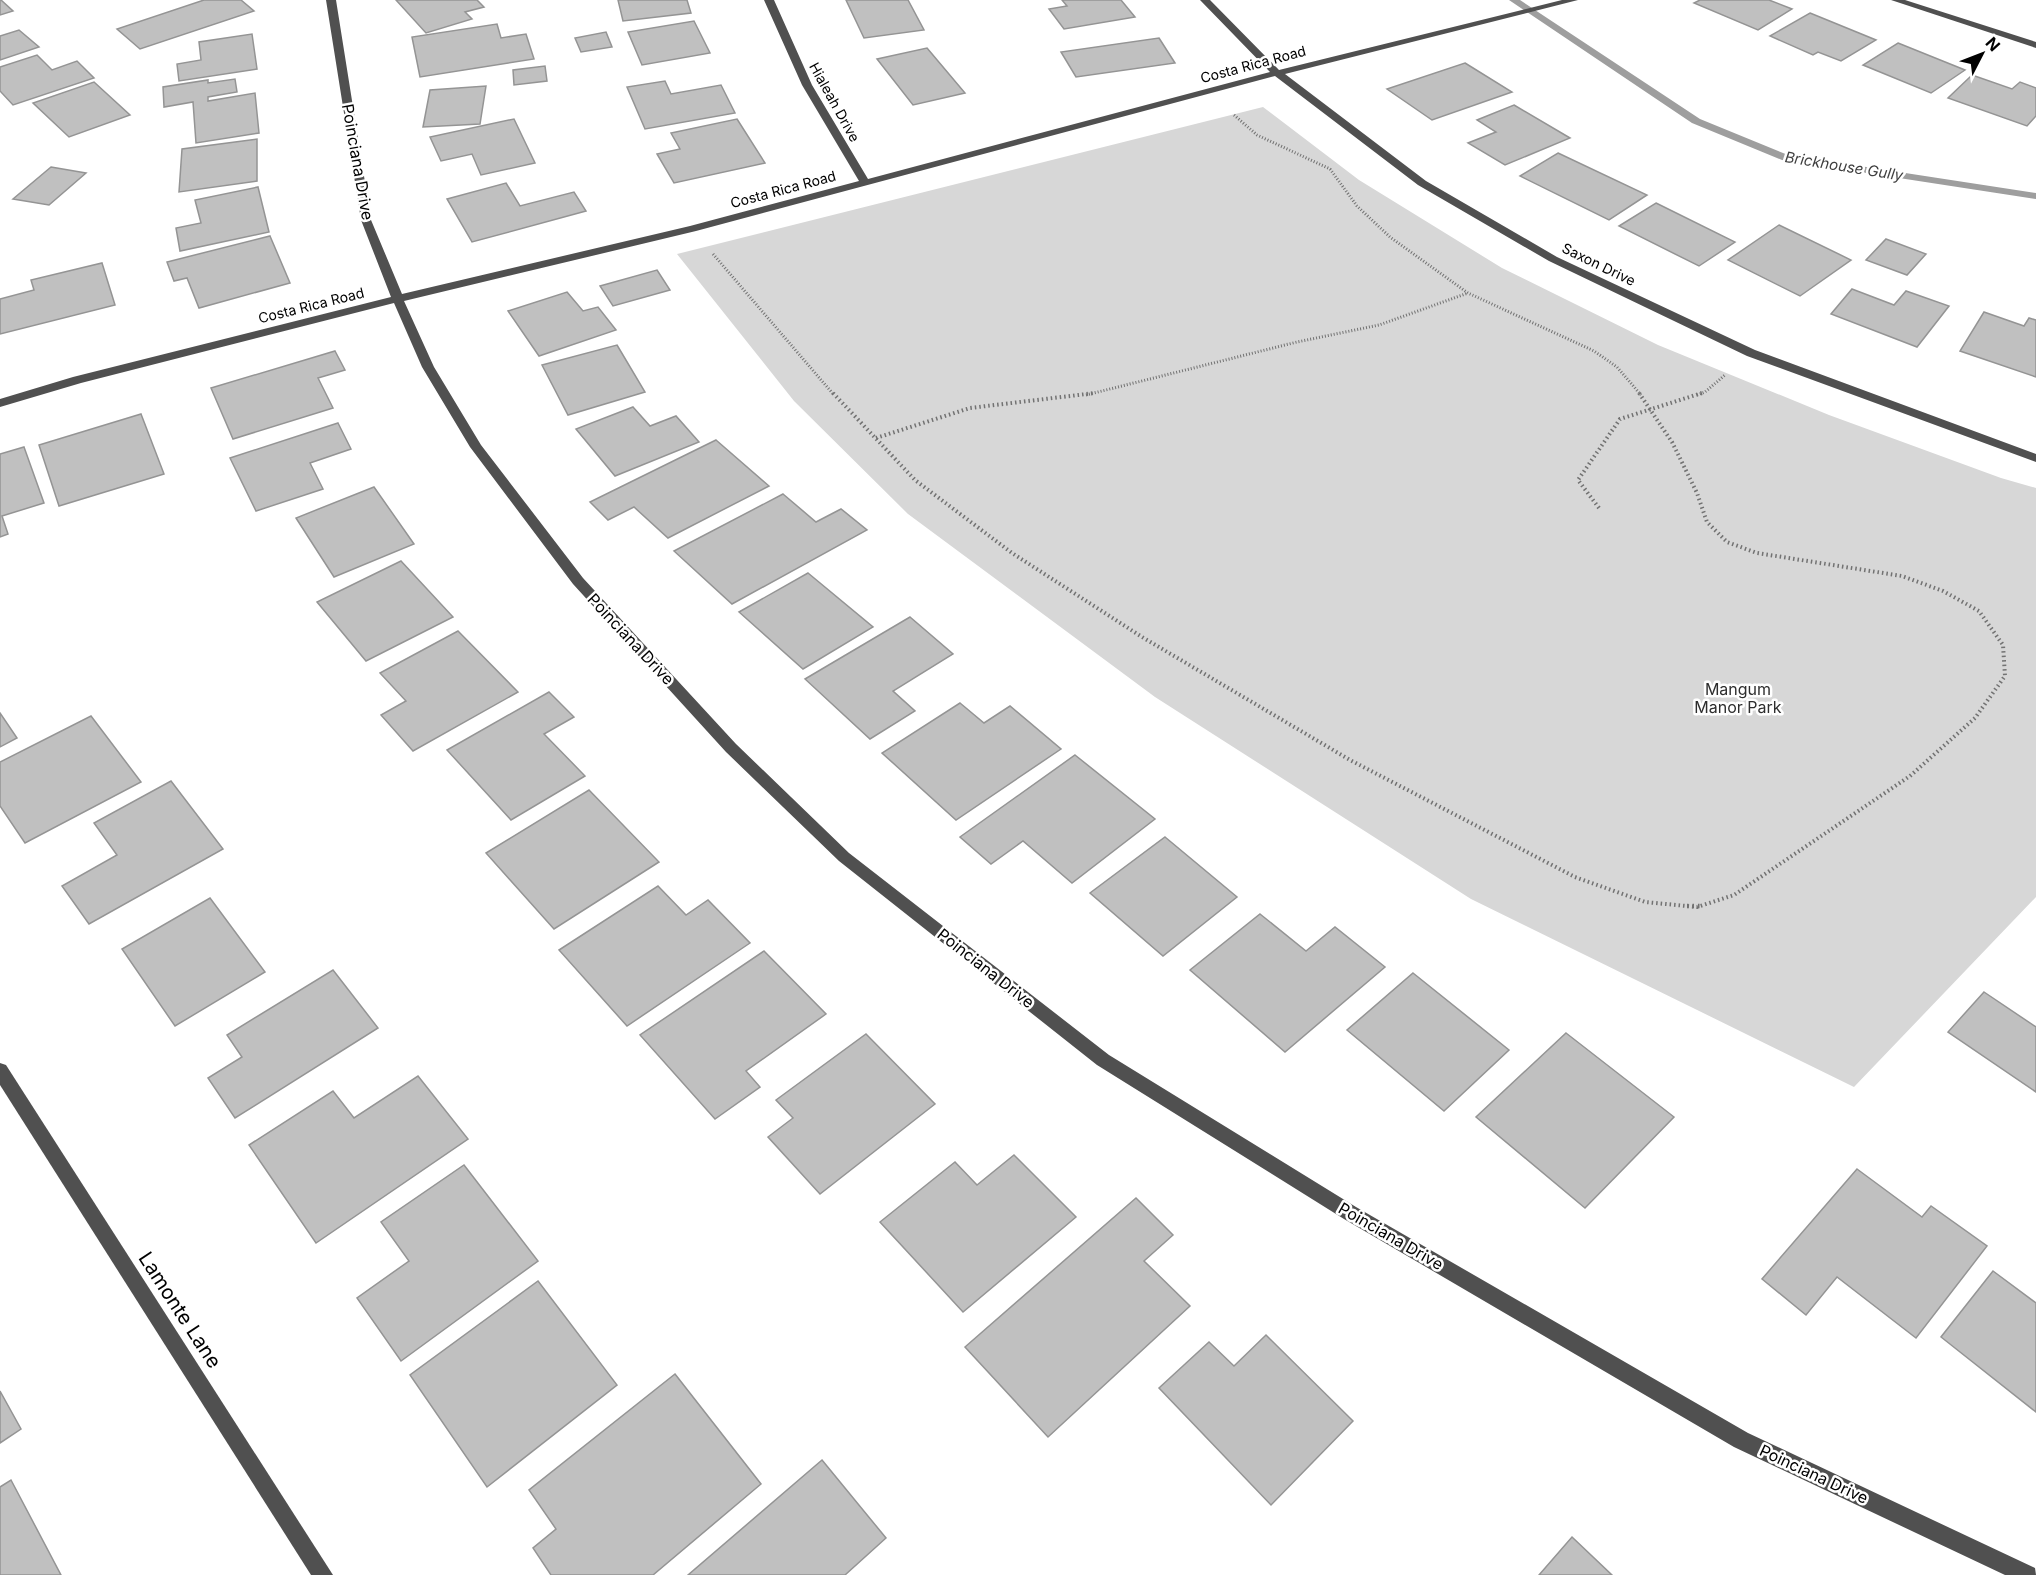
<svg xmlns="http://www.w3.org/2000/svg" width="2036" height="1575" viewBox="0 0 2036 1575" font-family="Inter,sans-serif">
<style>
.green{fill:#d7d7d7}
.lines{fill:none;stroke-linecap:round;stroke-linejoin:round}
.stream{fill:#9e9e9e;fill-rule:evenodd}
.building{fill:#c0c0c0;stroke:#949494;stroke-width:1.5}
.path-far2{stroke:#727272;stroke-width:3;stroke-dasharray:1 2;stroke-linecap:butt}
.path-far1{stroke:#727272;stroke-width:4;stroke-dasharray:1.5 3;stroke-linecap:butt}
.path{stroke:#727272;stroke-width:4.5;stroke-dasharray:1.5 4;stroke-linecap:butt}
.minor{fill:#505050;fill-rule:evenodd}
.labels{text-anchor:middle;dominant-baseline:central;stroke-width:5;stroke-linejoin:round;paint-order:stroke}
.far-street-label{font-size:14px;fill:#000;stroke:#fff}
.far-water-label{font-size:15px;font-style:italic;fill:#3f3f3f;stroke:#fff}
.street-label{font-size:16px;fill:#000;stroke:#fff}
.park-label{font-size:16px;fill:#2e2e2e;stroke:#fff}
.near-street-label{font-size:20px;fill:#000;stroke:#fff}
</style>
<rect width="100%" height="100%" fill="#fff"/>
<path class="green" d="M1263,107L1359,180L1502,268L1658,345L1829,415L2001,478L2036,488V897L1854,1087L1471,899L1155,697L908,514L794,401L677,254Z"/>
<g class="lines">
<path class="stream" d="M1509,0H1520L1700,119L1788,155L2036,193V199L1782,160L1692,123Z"/>
</g>
<g class="building">
<path d="M0,0H1L13,11L0,15Z"/>
<path d="M204,0H241L254,11L140,49L117,29Z"/>
<path d="M396,0H477L484,7L465,12L472,19L426,33Z"/>
<path d="M618,0H687L691,13L623,21Z"/>
<path d="M846,0H908L924,30L864,38Z"/>
<path d="M1062,0H1121L1135,17L1064,29L1049,9L1067,6Z"/>
<path d="M1700,0H1769L1792,9L1758,30L1694,3Z"/>
<path d="M1810,13L1876,40L1841,61L1818,52L1813,55L1770,36Z"/>
<path d="M694,21L710,53L642,65L628,32Z"/>
<path d="M497,24L501,38L526,34L534,59L420,77L412,37Z"/>
<path d="M19,30L39,47L0,60V36Z"/>
<path d="M606,32L612,47L581,52L575,38Z"/>
<path d="M252,34L257,69L179,81L177,64L201,60L199,42Z"/>
<path d="M1159,38L1175,63L1076,77L1061,52Z"/>
<path d="M1898,43L1965,70L1931,93L1863,65Z"/>
<path d="M927,48L965,93L913,105L877,59Z"/>
<path d="M37,55L52,70L77,61L94,78L13,105L0,91V67Z"/>
<path d="M1465,63L1512,92L1432,120L1387,89Z"/>
<path d="M545,66L547,81L514,85L513,70Z"/>
<path d="M1972,75L2012,89L2020,82L2036,88V116L2027,126L1948,98Z"/>
<path d="M235,79L237,92L208,97V101L255,93L259,133L196,143L193,102L164,107L163,87L208,80V83Z"/>
<path d="M665,81L671,94L721,85L735,113L645,129L627,87Z"/>
<path d="M94,82L130,115L69,137L33,103Z"/>
<path d="M486,86L480,124L423,127L430,90Z"/>
<path d="M1514,105L1570,138L1505,165L1468,143L1496,132L1477,120Z"/>
<path d="M514,119L535,163L481,175L472,154L441,161L430,137Z"/>
<path d="M737,119L765,163L674,183L657,154L680,149L671,133Z"/>
<path d="M257,139V181L179,192L182,149Z"/>
<path d="M1558,153L1647,195L1609,220L1520,176Z"/>
<path d="M51,167L86,173L49,205L13,199Z"/>
<path d="M506,183L520,206L574,192L586,211L472,242L447,199Z"/>
<path d="M258,187L269,232L180,251L176,228L201,223L195,200Z"/>
<path d="M1656,203L1735,242L1699,266L1619,226Z"/>
<path d="M1779,225L1851,260L1800,296L1728,260Z"/>
<path d="M270,236L290,283L199,308L187,278L174,281L167,262Z"/>
<path d="M1886,239L1926,254L1907,275L1866,260Z"/>
<path d="M102,263L115,305L0,334V299L34,290L31,280Z"/>
<path d="M657,270L670,290L613,306L600,286Z"/>
<path d="M1852,289L1894,305L1906,291L1949,306L1917,347L1831,314Z"/>
<path d="M567,292L583,311L598,307L616,330L539,356L508,311Z"/>
<path d="M1984,312L2024,326L2029,318L2036,320V377L1960,351Z"/>
<path d="M617,345L645,392L568,415L542,365Z"/>
<path d="M335,351L345,370L318,378L333,408L233,439L211,388Z"/>
<path d="M633,407L650,426L676,416L699,442L615,476L576,429Z"/>
<path d="M141,414L164,474L59,506L39,445Z"/>
<path d="M338,423L351,449L310,463L323,489L256,511L230,458Z"/>
<path d="M716,440L769,486L668,538L634,507L608,520L590,502Z"/>
<path d="M24,447L44,503L2,516L8,534L0,537V454Z"/>
<path d="M374,487L414,544L334,577L296,518Z"/>
<path d="M783,494L816,522L841,509L867,530L732,604L674,551Z"/>
<path d="M401,561L453,617L366,661L317,602Z"/>
<path d="M808,573L873,627L803,669L739,612Z"/>
<path d="M910,617L953,654L893,691L915,711L870,739L805,679Z"/>
<path d="M458,631L518,692L413,751L381,715L406,701L380,673Z"/>
<path d="M549,692L574,717L544,734L585,776L511,820L447,750Z"/>
<path d="M960,703L984,723L1010,706L1061,749L956,820L882,753Z"/>
<path d="M0,713L17,738L0,747Z"/>
<path d="M91,716L141,782L25,843L0,806V762Z"/>
<path d="M1075,755L1155,819L1072,883L1023,841L991,864L960,837Z"/>
<path d="M171,781L223,849L89,924L62,886L117,855L94,823Z"/>
<path d="M589,790L659,862L554,929L486,853Z"/>
<path d="M1165,837L1237,897L1163,956L1090,893Z"/>
<path d="M658,886L686,915L708,900L750,943L627,1026L559,950Z"/>
<path d="M210,898L265,972L175,1026L122,949Z"/>
<path d="M1260,914L1306,951L1335,927L1385,967L1285,1052L1190,970Z"/>
<path d="M764,951L826,1014L746,1071L760,1087L715,1119L640,1035Z"/>
<path d="M333,970L378,1028L235,1118L208,1078L242,1057L227,1035Z"/>
<path d="M1413,973L1509,1050L1444,1111L1347,1030Z"/>
<path d="M1984,992L2036,1027V1092L1948,1032Z"/>
<path d="M1566,1033L1674,1117L1585,1208L1476,1117Z"/>
<path d="M866,1034L935,1104L820,1194L768,1137L793,1118L776,1100Z"/>
<path d="M418,1076L468,1139L316,1243L249,1145L333,1091L354,1118Z"/>
<path d="M1014,1155L1076,1217L963,1312L880,1222L955,1162L977,1185Z"/>
<path d="M464,1165L538,1261L401,1361L357,1298L409,1261L381,1222Z"/>
<path d="M1857,1169L1922,1217L1931,1206L1987,1246L1916,1338L1837,1277L1806,1315L1762,1279Z"/>
<path d="M1136,1198L1173,1235L1144,1261L1190,1306L1048,1437L965,1347Z"/>
<path d="M1993,1271L2036,1303V1412L1941,1337Z"/>
<path d="M538,1281L617,1385L487,1487L410,1375Z"/>
<path d="M1266,1335L1353,1421L1271,1505L1159,1388L1209,1342L1234,1366Z"/>
<path d="M675,1374L761,1484L653,1575H551L533,1548L556,1529L529,1490Z"/>
<path d="M0,1391L21,1429L0,1443Z"/>
<path d="M822,1460L886,1538L845,1575H688Z"/>
<path d="M11,1480L61,1575H0V1487Z"/>
<path d="M1572,1537L1612,1575H1539Z"/>
</g>
<g class="lines">
<g class="path-far2">
<path d="M1234,115L1257,135L1330,169L1357,206L1390,237L1468,293L1594,351L1617,367L1641,395"/>
<path d="M713,254L834,395"/>
<path d="M1086,395L1297,342L1379,325L1468,293"/>
<path d="M1697,395L1705,392L1725,375"/>
</g>
<g class="path-far1">
<path d="M833,393L915,480L1012,553L1142,637L1350,760L1575,877L1645,902L1697,907L1734,895L1910,776L1975,718L2005,676L2003,645L1979,611L1943,591L1902,576L1757,553L1727,542L1707,522L1697,493L1672,442L1639,393"/>
<path d="M876,438L970,408L1095,393"/>
<path d="M1599,508L1578,480L1620,419L1702,393"/>
</g>
<path class="path" d="M1687,906H1700"/>
<g class="minor">
<path d="M326,0H336L371,220L402,294L690,226L859,181L802,85L764,0H774L812,85L868,179L1270,72L1200,0H1210L1279,70L1562,0H1578L1285,74L1426,181L1557,257L1755,350L2036,454V462L1747,356L1549,261L1418,185L1275,76L696,231L404,301L434,367L481,445L583,578L736,744L849,853L1109,1055L1356,1207L1748,1433L2035,1568L2036,1575H2005L1734,1447L1344,1219L1097,1065L839,861L726,752L573,584L470,447L422,367L394,303L81,383L0,407V399L73,377L391,297L361,220Z"/>
<path d="M1891,0H1905L2036,42V48Z"/>
<path d="M0,1063L6,1065L333,1575H311L0,1085Z"/>
</g>
</g>
<g class="labels">
<g class="far-street-label">
<text transform="translate(1253 64) rotate(-15)">Costa Rica Road</text>
<text transform="translate(835 102) rotate(61)">Hialeah Drive</text>
<text transform="translate(783 189) rotate(-15)">Costa Rica Road</text>
<text transform="translate(1599 264) rotate(26)">Saxon Drive</text>
<text transform="translate(311 305) rotate(-14)">Costa Rica Road</text>
</g>
<g class="far-water-label">
<text transform="translate(1844 166) rotate(9)">Brickhouse Gully</text>
</g>
<g class="street-label">
<text transform="translate(358 162) rotate(80)">Poinciana Drive</text>
<text transform="translate(631 639) rotate(47)">Poinciana Drive</text>
<text transform="translate(986 968) rotate(38)">Poinciana Drive</text>
<text transform="translate(1391 1236) rotate(30)">Poinciana Drive</text>
<text transform="translate(1814 1474) rotate(25)">Poinciana Drive</text>
</g>
<g class="park-label">
<text x="1738" y="689">Mangum<tspan x="1738" dy="18">Manor Park</tspan></text>
</g>
<g class="near-street-label">
<text transform="translate(180 1310) rotate(57)">Lamonte Lane</text>
</g>
</g>
<g transform="translate(1982 54) rotate(48)" stroke="#ffffff" stroke-width="4.5" paint-order="stroke">
<path d="M0-4.5L10 22L0 15L-10 22Z" fill="#000000"/>
<text y="-9" font-size="16" font-weight="bold" text-anchor="middle" fill="#000000">N</text>
</g>
</svg>
